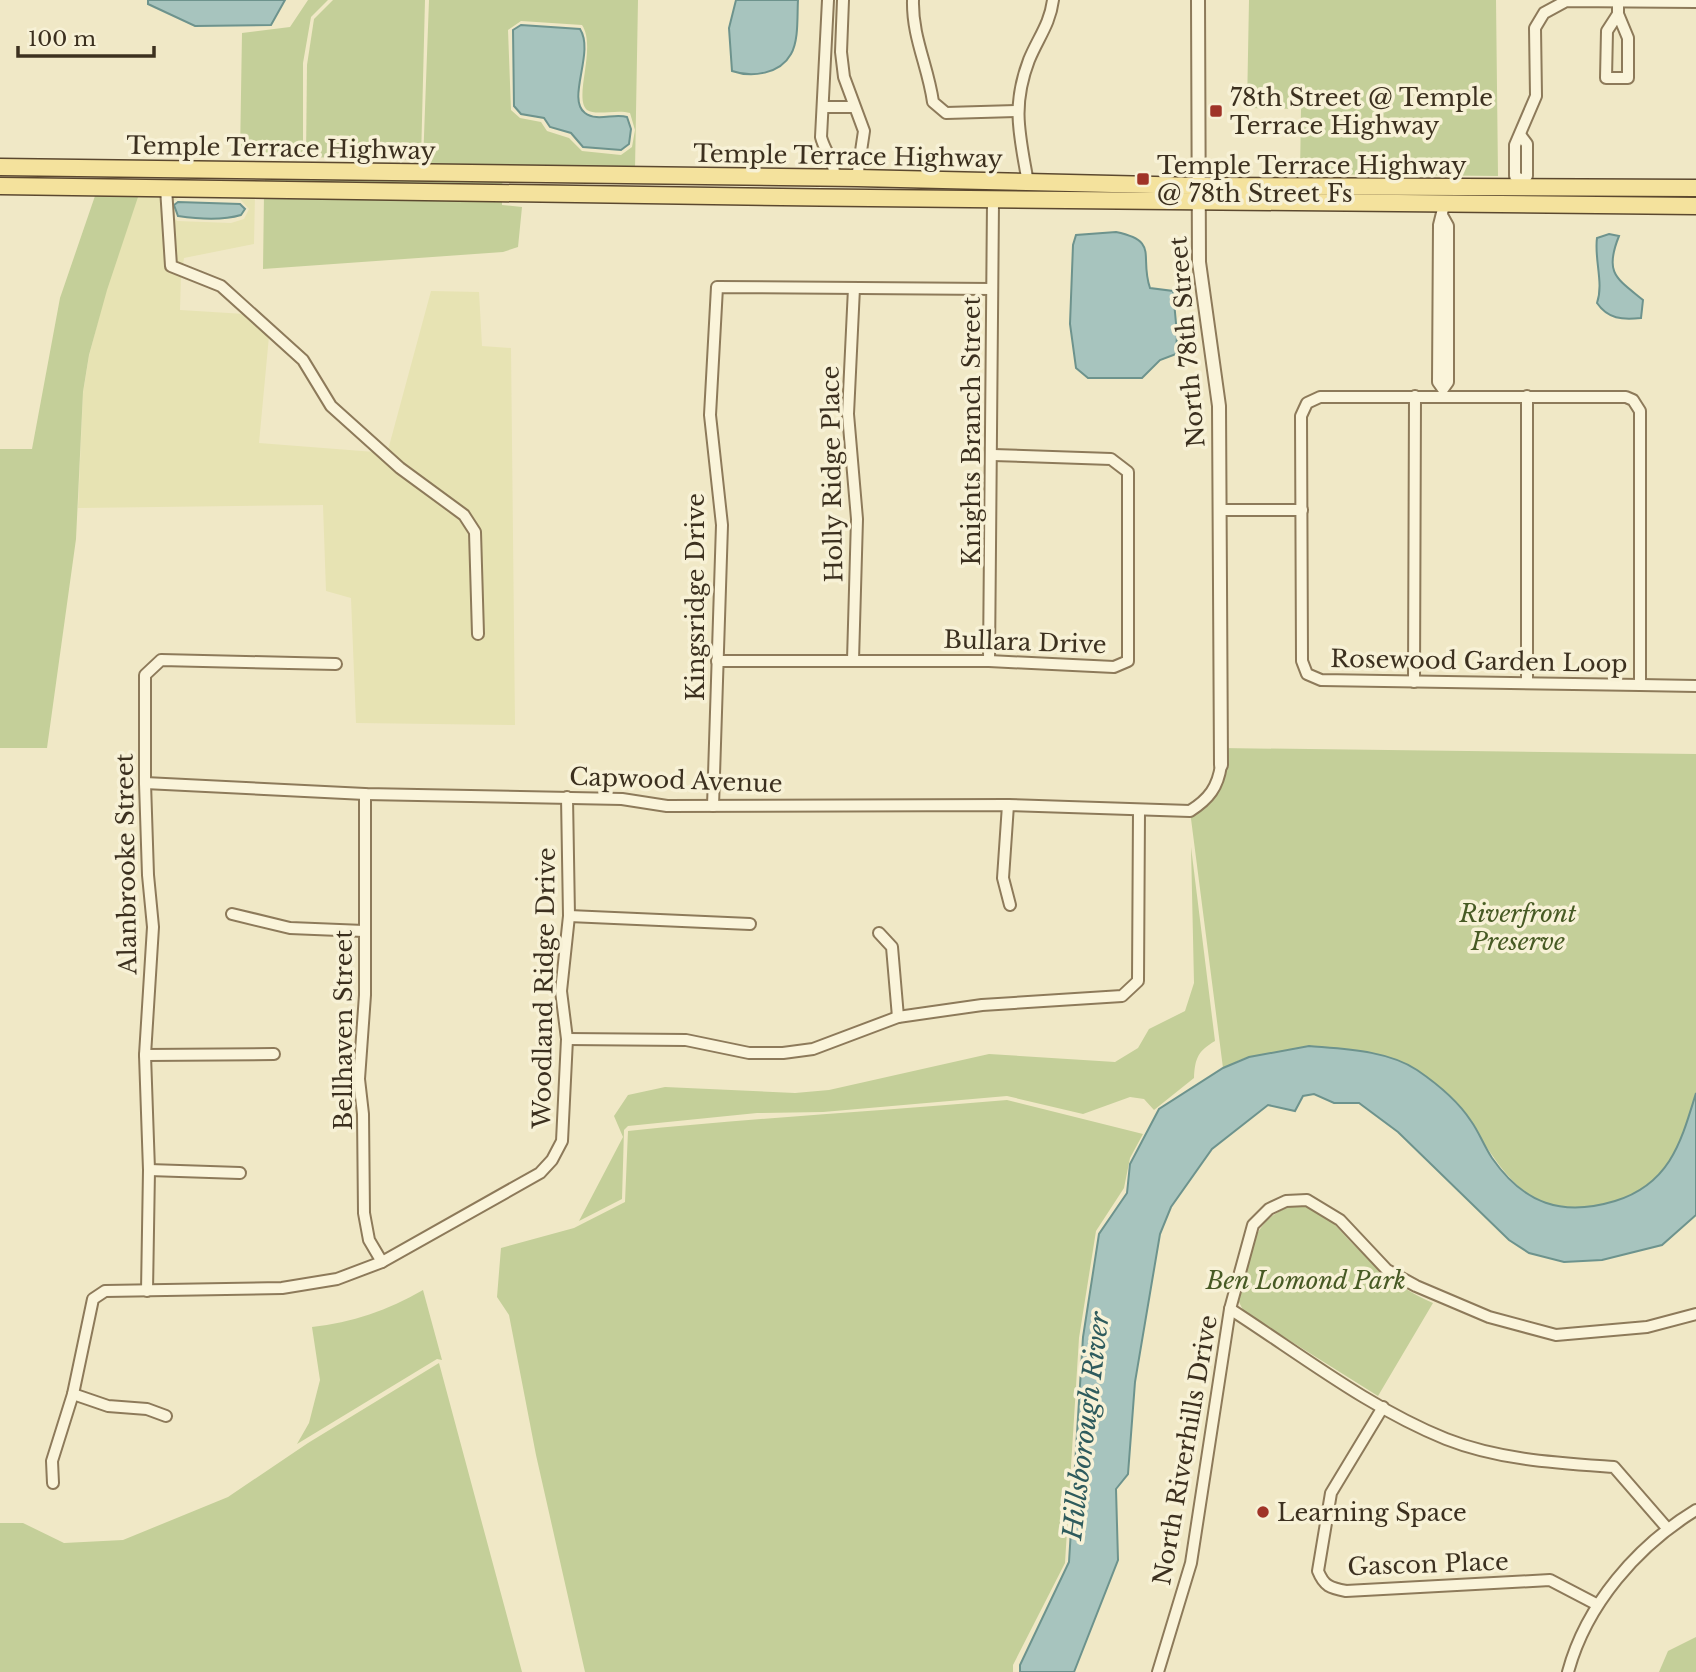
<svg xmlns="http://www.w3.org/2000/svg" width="1696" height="1672" viewBox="0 0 1696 1672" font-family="'Libre Baskerville',serif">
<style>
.farmland{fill:#e7e3b3}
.green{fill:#c4cf99;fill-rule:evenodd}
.water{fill:#a7c4be;stroke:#6d938d;stroke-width:2}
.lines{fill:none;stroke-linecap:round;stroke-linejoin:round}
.minor-casing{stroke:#8d7a5a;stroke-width:14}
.tertiary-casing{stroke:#8d7a5a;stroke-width:16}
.primary-casing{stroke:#5b482f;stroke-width:19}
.minor{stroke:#faf4da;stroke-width:10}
.tertiary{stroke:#faf4da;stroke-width:12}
.primary{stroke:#f4e29d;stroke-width:16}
.poi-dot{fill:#9f3327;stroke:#f7f1d6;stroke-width:2.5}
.labels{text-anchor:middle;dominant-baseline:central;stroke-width:7;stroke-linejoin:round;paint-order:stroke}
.poi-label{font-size:24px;fill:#3c301f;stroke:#f7f1d6;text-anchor:start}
.street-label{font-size:24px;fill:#3c301f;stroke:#f7f1d6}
.park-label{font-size:24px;font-style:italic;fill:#475a24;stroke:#f7f1d6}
.water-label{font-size:26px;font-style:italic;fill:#2e5b5d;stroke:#f7f1d6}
</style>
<rect width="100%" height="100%" fill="#f0e8c6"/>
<g class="farmland">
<path d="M131,193H162L166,266L181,275L180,310L245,314L269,336L259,443L375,452L460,519L471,534L475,640L483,639L480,532L466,511L388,450L431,291L479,292L482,346L511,348L515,725L356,723L351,598L326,591L323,505L78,508L83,393L89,356Z"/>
<path d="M171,193L255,194L254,244L184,258L183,265L175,262L172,215L177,221L231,223L244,219L249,209L240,199L178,198L172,202Z"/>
</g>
<g class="green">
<path d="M308,0H328L311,17L303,63V156L240,155L242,33L290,27Z"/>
<path d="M333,0H425L421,160L306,157L307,65L314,19Z"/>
<path d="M429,0H638L635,169L258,164V162L423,163ZM521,21L582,25C597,48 573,98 587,110C596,116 617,109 630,113L635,130L632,147L621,155L582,151L569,138L547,131L541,122L520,118L511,110L508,30Z"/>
<path d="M1249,0H1496L1498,176L1300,174L1301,109L1247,108Z"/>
<path d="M265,175L503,178L502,186L265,184Z"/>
<path d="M96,193H131L138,197L107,290L89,355L83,392L76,539L47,748H0V449H32L60,298Z"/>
<path d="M264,194L502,197V205L522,207L518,247L503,252L263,269Z"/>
<path d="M1221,748L1696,754V1093C1681,1142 1670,1184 1615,1201C1495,1238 1497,1117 1416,1070C1408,1065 1269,1056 1252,1057C1242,1057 1231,1065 1223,1068L1190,811L1219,781Z"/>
<path d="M1191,847L1215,1041C1198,1051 1195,1058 1194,1078L1154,1110L1144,1099L1130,1097L1083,1114L1007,1096L823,1112L757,1113L628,1126L624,1130L622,1199L579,1221L623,1137L614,1116L628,1095L665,1087L795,1093L829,1090L989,1054L1115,1062L1138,1048L1149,1029L1185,1011L1194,983Z"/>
<path d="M1007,1100L1143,1134L1130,1158L1124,1188L1096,1231L1079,1338L1065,1563L1013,1665V1672H585L536,1455L509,1315L497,1297L501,1248L574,1228L625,1202L628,1131C754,1118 881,1111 1007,1100Z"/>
<path d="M1298,1205L1315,1208L1326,1215C1357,1249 1389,1285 1433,1303L1378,1396L1244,1312L1238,1300C1249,1259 1249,1215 1298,1205Z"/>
<path d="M423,1290L442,1360L437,1359L297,1444L309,1423L320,1380L312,1327C352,1323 388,1310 423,1290Z"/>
<path d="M439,1363L522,1672H0V1523H23L64,1543L123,1540L228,1497L308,1443Z"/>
<path d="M1696,1637V1672H1659L1668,1651Z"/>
</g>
<g class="water">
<path d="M148,0H285L271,25L195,26L148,4Z"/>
<path d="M736,0H798C797,16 799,40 791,54C780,74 752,78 732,71L729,28Z"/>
<path d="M521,25L580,29C595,52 566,99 585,113C597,122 614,113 627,117L631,129L629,144L621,150L583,147L571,133L550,127L544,118L521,114L514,106L513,30Z"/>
<path d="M178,202L240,204L245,209L241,215C221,221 198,219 178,216L174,205Z"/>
<path d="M1116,232C1160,241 1139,256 1150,288L1173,291L1177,334L1176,354L1160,360L1142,378H1088L1076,368L1070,324L1073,245L1076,235Z"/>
<path d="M1609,234L1619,236C1604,273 1616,278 1643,300L1641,318C1622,320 1608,319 1597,303C1604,283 1594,259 1597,238Z"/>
<path d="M1309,1046C1343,1049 1387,1050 1417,1070C1436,1083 1458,1101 1471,1121C1479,1132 1484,1146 1492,1158C1524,1204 1562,1217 1615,1201C1670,1184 1681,1142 1696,1093V1215L1662,1245L1602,1260L1564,1262L1529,1253L1509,1240L1398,1132L1359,1103H1334L1314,1094L1303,1096L1295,1111L1268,1105L1212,1149L1171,1207L1160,1234L1135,1382L1128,1474L1116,1489L1118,1560L1074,1672H1020V1665L1069,1562L1083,1337L1099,1234L1127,1193L1130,1164L1159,1109L1223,1068L1249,1057Z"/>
</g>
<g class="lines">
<g class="minor-casing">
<g id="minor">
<path d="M828,0L821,137C825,153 835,160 834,177"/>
<path d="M843,0L841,52L844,77L864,131L857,178"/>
<path d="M913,0C912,37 928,66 933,102L946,113L1016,111"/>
<path d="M1618,1V14L1628,38V78H1606L1607,31L1618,14"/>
<path d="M823,107H854"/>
<path d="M1521,136L1527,144V176L1522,180V185"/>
<path d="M1522,180L1515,176V145L1536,96L1535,28L1544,13L1566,1L1696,2"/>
<path d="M1028,183C1020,136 1011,107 1029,60C1038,38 1050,24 1053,0"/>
<path d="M166,188L171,266L221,286L303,360L331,406L400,468L464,515L475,532L478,634"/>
<path d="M1443,217L1448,226V382L1443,389L1438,382L1439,225L1444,205"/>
<path d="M1527,396V683"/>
<path d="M1320,397H1626L1633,400L1640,411V685L1321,680L1307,674L1302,661L1301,416L1307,403Z"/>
<path d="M1220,510H1302"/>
<path d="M853,660L857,519L848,414L854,288"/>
<path d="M717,661H989L1114,667L1128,661V472L1111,459L993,455"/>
<path d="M989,661L993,202"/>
<path d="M1414,682L1415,396"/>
<path d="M1640,685L1696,686"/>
<path d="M145,783L365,794L622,799L667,806L1008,805L1190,811C1209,799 1218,787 1221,765"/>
<path d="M365,794V995L359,1079L363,1114L364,1213L369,1240L382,1262"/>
<path d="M1008,805L1003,878L1010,905"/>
<path d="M713,806L722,525L710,415L717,287L992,289"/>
<path d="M232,914L290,928L364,931"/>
<path d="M569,916L750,924"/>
<path d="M879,933L892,947L898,1017"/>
<path d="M567,1039L686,1040L749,1053H783L813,1049L898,1017L982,1005L1122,996L1138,981L1139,811"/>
<path d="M145,1055L274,1054"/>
<path d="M149,1170L240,1173"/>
<path d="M147,1291L149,1170L145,1055L153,927L148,875L145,783V675L161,660L336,664"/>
<path d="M1230,1309C1300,1354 1369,1408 1446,1439C1499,1460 1558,1463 1614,1467L1667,1528"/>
<path d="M73,1394L108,1406L147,1409L166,1416"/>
<path d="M1383,1407L1331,1493L1318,1571C1324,1586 1330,1588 1346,1591L1550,1580L1596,1604"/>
<path d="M53,1483L52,1461L73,1394L93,1299L105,1291L282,1288L337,1279L382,1262L540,1173L552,1160L562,1141L567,1039L561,991L569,916L567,797"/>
<path d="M1158,1672L1191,1563L1230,1309L1253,1225L1269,1209L1286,1201L1307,1200L1340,1220L1387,1270L1416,1286L1489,1317L1556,1335L1647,1327L1696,1314"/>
<path d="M1568,1672C1586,1605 1637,1546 1696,1510"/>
</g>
</g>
<g class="tertiary-casing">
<path id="tertiary" d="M1198,0L1199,262L1219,406L1221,765"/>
</g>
<g class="primary-casing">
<g id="primary">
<path d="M0,167L857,178L1197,186L1696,188"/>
<path d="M0,186C565,193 1131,204 1696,206"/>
</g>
</g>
<use href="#minor" class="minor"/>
<use href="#tertiary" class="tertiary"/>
<use href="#primary" class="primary"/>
</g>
<g class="poi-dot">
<rect x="1209" y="104" width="14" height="14" rx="3.5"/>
<rect x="1136" y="172" width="14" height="14" rx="3.5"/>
<circle cx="1263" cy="1512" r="7"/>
</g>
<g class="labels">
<g class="poi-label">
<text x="1230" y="97">78th Street @ Temple<tspan x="1230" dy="28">Terrace Highway</tspan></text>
<text x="1157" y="165">Temple Terrace Highway<tspan x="1157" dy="28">@ 78th Street Fs</tspan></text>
<text x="1277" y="1512">Learning Space</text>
</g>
<g class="street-label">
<text transform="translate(281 148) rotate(1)">Temple Terrace Highway</text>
<text transform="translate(848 156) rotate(1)">Temple Terrace Highway</text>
<text transform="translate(1187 342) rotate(-95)">North 78th Street</text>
<text transform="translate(971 431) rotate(-90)">Knights Branch Street</text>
<text transform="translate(832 474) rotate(-91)">Holly Ridge Place</text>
<text transform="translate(695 597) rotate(-90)">Kingsridge Drive</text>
<text transform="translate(1025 642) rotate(2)">Bullara Drive</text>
<text transform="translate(1479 661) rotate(1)">Rosewood Garden Loop</text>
<text transform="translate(676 780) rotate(2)">Capwood Avenue</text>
<text transform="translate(126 864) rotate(-91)">Alanbrooke Street</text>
<text transform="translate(544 988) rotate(-89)">Woodland Ridge Drive</text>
<text transform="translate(343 1030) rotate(-90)">Bellhaven Street</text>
<text transform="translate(1185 1450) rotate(-80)">North Riverhills Drive</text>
<text transform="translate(1428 1564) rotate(-2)">Gascon Place</text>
</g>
<g class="park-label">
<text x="1518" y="913">Riverfront<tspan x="1518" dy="28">Preserve</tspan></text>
<text x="1306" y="1280">Ben Lomond Park</text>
</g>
<g class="water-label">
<text transform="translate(1086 1426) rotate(-83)">Hillsborough River</text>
</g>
</g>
<path d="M18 46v10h136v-10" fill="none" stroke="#3c301f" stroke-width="3.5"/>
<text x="28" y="46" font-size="21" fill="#3c301f" stroke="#f7f1d6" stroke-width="5" paint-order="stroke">100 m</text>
</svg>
